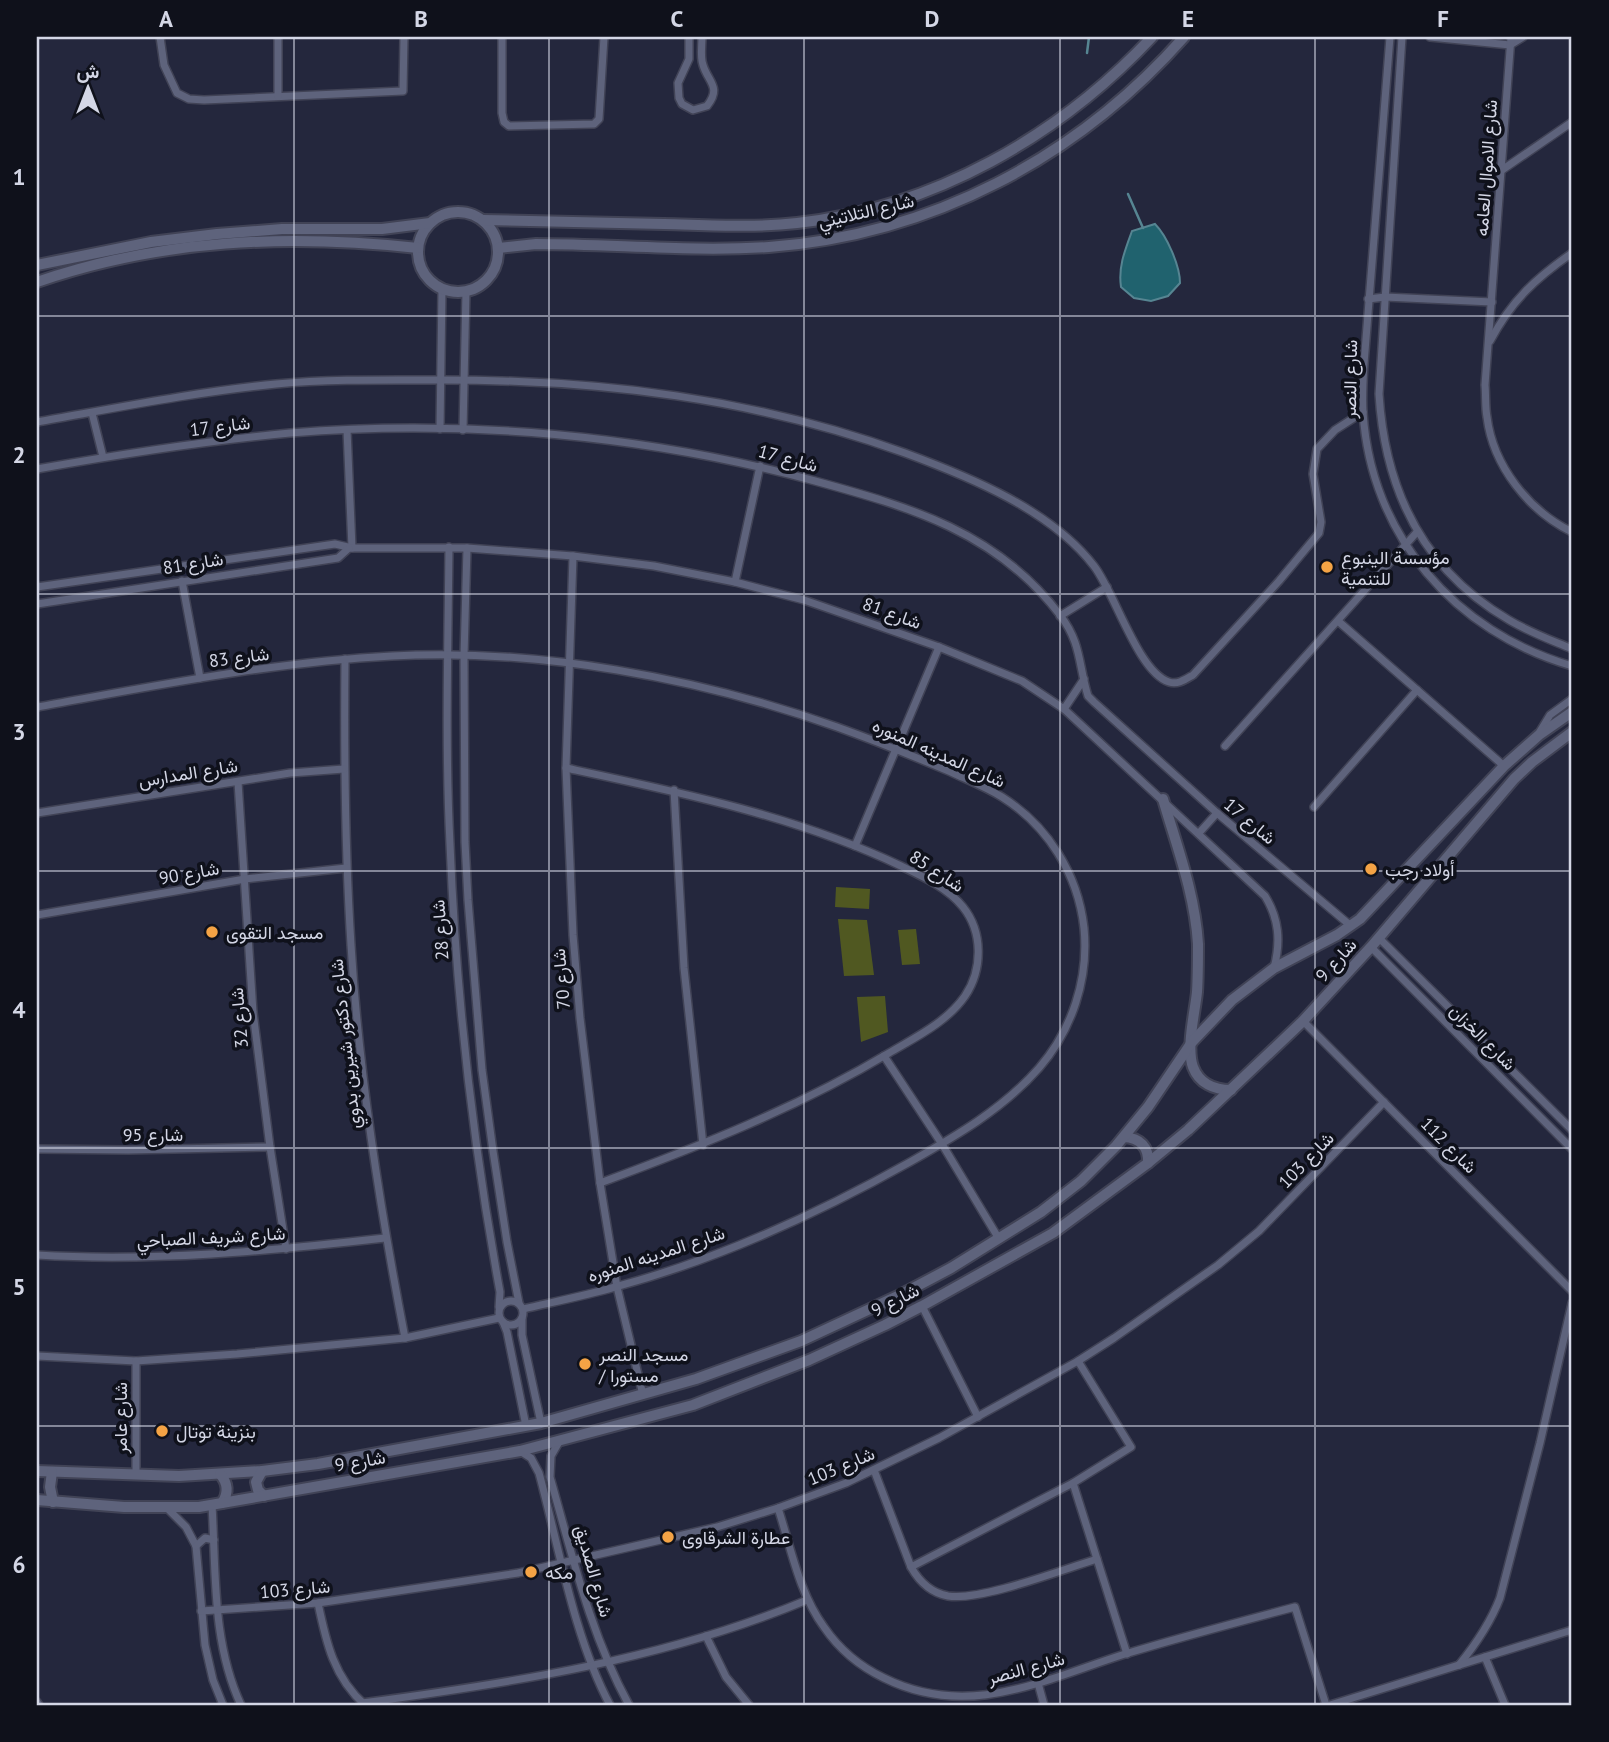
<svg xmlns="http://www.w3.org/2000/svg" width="1609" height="1742" viewBox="0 0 1609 1742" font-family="'PT Sans',Vazirmatn,sans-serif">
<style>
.green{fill:#505821}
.water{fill:#20626e;stroke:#568592;stroke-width:2}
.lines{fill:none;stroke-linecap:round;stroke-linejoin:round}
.stream{stroke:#568592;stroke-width:2.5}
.street-casing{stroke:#414356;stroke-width:10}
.secondary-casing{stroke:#414356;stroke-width:14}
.street{stroke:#5e637c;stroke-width:7}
.secondary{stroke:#5e637c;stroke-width:10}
.grid{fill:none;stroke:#d4d7e6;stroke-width:2;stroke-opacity:0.55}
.poi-dot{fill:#f4a345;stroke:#0f111b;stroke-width:2.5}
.labels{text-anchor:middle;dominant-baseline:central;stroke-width:7;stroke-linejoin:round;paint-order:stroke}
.street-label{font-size:18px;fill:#d4d7e6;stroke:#0f111b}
.poi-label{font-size:18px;fill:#d4d7e6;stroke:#0f111b;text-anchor:start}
.neatline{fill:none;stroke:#d4d7e6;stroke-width:2.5}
.grid-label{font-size:23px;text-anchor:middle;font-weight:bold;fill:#d4d7e6}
</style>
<rect width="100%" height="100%" fill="#24273d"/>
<g class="green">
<path d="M836,887L870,889L869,909L835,907Z"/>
<path d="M838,919L867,920L874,975L844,976Z"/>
<path d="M916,929L920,964L902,965L898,930Z"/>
<path d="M885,996L888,1032L861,1042L857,997Z"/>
</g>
<path class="water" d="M1155,224C1167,236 1180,266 1180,283L1168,296L1151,301L1134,298L1121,287C1118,267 1125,250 1132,231Z"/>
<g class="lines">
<g class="stream">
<path d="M1087,53L1089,37"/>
<path d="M1128,194L1143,228"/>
</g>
<g class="street-casing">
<g id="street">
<path d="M160,37L164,65L177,93L189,99L204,100L403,91L404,37"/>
<path d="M278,37V96"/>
<path d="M502,37V113L504,122L509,126L594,124L599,119L604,37"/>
<path d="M689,37V59L678,83L679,98L682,104L693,110L707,106C722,87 708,82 703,65C700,57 702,46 702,37"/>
<path d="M1390,37L1364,364C1363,380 1362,396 1363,412C1371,536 1455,632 1572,666"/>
<path d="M1402,37L1379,394C1385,491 1423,570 1509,620C1529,632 1551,640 1572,649"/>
<path d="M1430,37L1510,45L1523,37"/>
<path d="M1511,37L1485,385C1486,395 1485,407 1487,417C1493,466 1529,511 1572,532"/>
<path d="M1502,170L1572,122"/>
<path d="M1368,299L1385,297L1492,302"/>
<path d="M1490,341C1512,300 1535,279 1572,253"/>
<path d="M92,413L103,457"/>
<path d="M37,422C116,408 195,392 276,384C331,379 386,380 442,380C602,380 753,398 905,453C970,477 1051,510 1094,566C1115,593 1138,672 1169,682C1178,685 1186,679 1193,675L1279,581L1319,533L1321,522L1313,474L1317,449L1335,430L1363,412"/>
<path d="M440,429L442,289"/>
<path d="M347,430L352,548"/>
<path d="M463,430L466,291"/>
<path d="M37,469C121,454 205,441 290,433C466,419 645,435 815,481C910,507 997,532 1060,615C1082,644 1078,664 1088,696L1094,702L1217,813L1351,926"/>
<path d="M449,547C448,646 445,746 450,844C456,994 473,1145 500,1292L499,1307"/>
<path d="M467,548L464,656L465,842L468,900L482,1070L493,1151L507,1242L519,1303"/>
<path d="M573,556L566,768L573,935L580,1018L600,1183L617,1287L643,1395"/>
<path d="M182,581L200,678"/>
<path d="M735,582L760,466"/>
<path d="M37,587L335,544L352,548H467L573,556L654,566L735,582L804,600L939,647L1022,681L1064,709L1265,896C1279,919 1281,941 1274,968"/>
<path d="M37,604L338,558L349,548"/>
<path d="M1060,616L1107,587"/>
<path d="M1338,621L1504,766"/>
<path d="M345,659C344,755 345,850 351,945C359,1077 380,1209 405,1338"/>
<path d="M37,707C154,686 273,662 392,656C538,648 699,678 837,727C876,741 913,756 951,772C968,780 986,787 1002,797C1048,826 1078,874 1084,928C1089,979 1072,1030 1039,1068C1003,1109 956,1136 910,1162C819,1213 716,1260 615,1287C584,1296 553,1302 523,1309"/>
<path d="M1064,709L1084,679"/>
<path d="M1539,733L1550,715L1572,699"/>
<path d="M1225,746L1417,532"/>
<path d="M566,768C679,792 796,816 901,866C922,876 948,888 963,907C983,932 983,969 965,996C947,1022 916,1037 889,1053C797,1108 700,1146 600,1183"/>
<path d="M238,782L253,1012L270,1147L286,1249"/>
<path d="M674,790L684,968L703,1145"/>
<path d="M1314,807L1417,690"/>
<path d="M37,813L290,773L344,769"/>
<path d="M1199,833L1217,813"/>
<path d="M855,846L939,647"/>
<path d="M37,915L245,879L346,868"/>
<path d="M1379,938L1572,1130"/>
<path d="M1371,947L1572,1149"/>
<path d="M1303,1021L1572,1291"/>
<path d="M884,1056L942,1144L999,1239"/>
<path d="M37,1149L128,1150L270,1147"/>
<path d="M37,1255C154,1262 269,1251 385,1238"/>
<circle cx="511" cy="1313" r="12"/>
<path d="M922,1306L978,1417"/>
<path d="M522,1318V1335L541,1423"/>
<path d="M503,1322L507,1332L526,1426"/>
<path d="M37,1356L136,1361L237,1354L405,1338L499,1318"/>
<path d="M136,1361V1475"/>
<path d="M559,1442L551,1456L550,1477C572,1554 590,1634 629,1705"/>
<path d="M520,1451L531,1458L539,1473C559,1547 574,1638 610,1705"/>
<path d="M874,1470L911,1567C919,1581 931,1593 948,1596C982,1601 1061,1570 1097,1559"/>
<path d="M1073,1483L1127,1654"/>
<path d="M212,1505C216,1572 212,1643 241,1705"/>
<path d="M167,1508L186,1527L196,1546L205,1645L213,1680L223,1705"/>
<path d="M778,1508C791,1548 799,1593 824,1627C839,1649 861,1667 884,1678C969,1720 1043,1680 1125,1654C1181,1637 1238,1622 1295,1607L1326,1705"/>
<path d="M196,1546L205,1538L214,1540"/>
<path d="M911,1567L1073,1483L1131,1447L1078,1361"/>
<path d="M318,1603C326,1642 334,1678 365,1705"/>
<path d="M201,1611L318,1603L518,1573L717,1527L778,1508L846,1483L939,1438L1078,1361L1114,1338L1218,1265L1259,1231L1384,1102"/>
<path d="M706,1636L726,1677L749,1705"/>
<path d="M1485,1657L1505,1705"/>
<path d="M1459,1665C1476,1644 1490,1624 1500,1598L1540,1443L1572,1303"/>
<path d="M1038,1683L1044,1705"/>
<path d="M37,1702L39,1705"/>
<path d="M362,1703C513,1683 666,1659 807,1600"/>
<path d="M1330,1705L1572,1630"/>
</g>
</g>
<g class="secondary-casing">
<g id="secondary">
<circle cx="458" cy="252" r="40"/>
<path d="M483,220C543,221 604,223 664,224C708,225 753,228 797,223C934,208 1059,136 1152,37"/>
<path d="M499,248L536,244C613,244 692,252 769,247C931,235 1077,158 1184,37"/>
<path d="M37,265L151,242L217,234L282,229H382L430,223"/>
<path d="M37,282C161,239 289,234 418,248"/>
<path d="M1163,799C1177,847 1195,894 1198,944C1198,960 1198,976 1197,992C1195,1012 1186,1048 1193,1067C1199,1083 1214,1090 1231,1090"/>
<path d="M1124,1137C1140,1138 1149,1147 1148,1163"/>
<path d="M37,1471L179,1476L262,1471L318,1464L541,1423L696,1379L801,1341L902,1294L951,1268L1041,1212L1081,1181L1116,1146L1148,1107L1192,1042L1232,1000L1274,968L1337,935L1360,919L1504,766L1539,735L1572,712"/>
<path d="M262,1471L256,1482L258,1490L264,1496"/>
<path d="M52,1472L50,1487L53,1502"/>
<path d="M220,1474C228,1483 229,1493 222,1503"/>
<path d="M37,1500L124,1507H199L520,1451L693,1405L809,1360L885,1325L922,1306L1053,1233L1148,1163L1188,1130L1303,1021L1371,947L1514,779L1532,762L1572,732"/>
</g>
</g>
<use href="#street" class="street"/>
<use href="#secondary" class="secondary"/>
</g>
<path class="grid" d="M294,37V1705M549,37V1705M804,37V1705M1060,37V1705M1315,37V1705M37,316H1572M37,594H1572M37,871H1572M37,1148H1572M37,1426H1572"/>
<g class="poi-dot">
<circle cx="1327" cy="567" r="7"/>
<circle cx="1371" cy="869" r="7"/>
<circle cx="212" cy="932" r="7"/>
<circle cx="585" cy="1364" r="7"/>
<circle cx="162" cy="1431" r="7"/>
<circle cx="668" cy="1537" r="7"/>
<circle cx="531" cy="1572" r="7"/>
</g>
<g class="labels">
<g class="street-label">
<text transform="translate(1486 168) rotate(-86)">شارع الاموال العامه</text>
<text transform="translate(866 211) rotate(-13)">شارع التلاتيني</text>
<text transform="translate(1350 379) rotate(-89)">شارع النصر</text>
<text transform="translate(220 426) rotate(-7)">شارع 17</text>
<text transform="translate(788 458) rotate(15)">شارع 17</text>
<text transform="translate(193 563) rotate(-9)">شارع 81</text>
<text transform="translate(892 613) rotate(20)">شارع 81</text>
<text transform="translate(239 657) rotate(-7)">شارع 83</text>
<text transform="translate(939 753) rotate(24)">شارع المدينه المنوره</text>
<text transform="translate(188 773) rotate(-9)">شارع المدارس</text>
<text transform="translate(1250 821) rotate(40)">شارع 17</text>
<text transform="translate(937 871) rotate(33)">شارع 85</text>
<text transform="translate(189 873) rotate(-10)">شارع 90</text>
<text transform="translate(440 930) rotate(-94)">شارع 28</text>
<text transform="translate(1336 960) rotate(-48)">شارع 9</text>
<text transform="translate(561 979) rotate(-95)">شارع 70</text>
<text transform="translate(239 1018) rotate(-95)">شارع 32</text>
<text transform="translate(1483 1037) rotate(45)">شارع الخزان</text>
<text transform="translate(345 1044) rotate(-96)">شارع دكتور شيرين بدوي</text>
<text x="153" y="1134">شارع 95</text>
<text transform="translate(1449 1145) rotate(45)">شارع 112</text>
<text transform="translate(1306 1160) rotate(-46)">شارع 103</text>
<text transform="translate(211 1237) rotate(-3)">شارع شريف الصباحي</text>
<text transform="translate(656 1254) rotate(-18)">شارع المدينه المنوره</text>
<text transform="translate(895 1300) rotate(-27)">شارع 9</text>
<text transform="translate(120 1418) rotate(-90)">شارع عامر</text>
<text transform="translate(360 1461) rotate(-10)">شارع 9</text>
<text transform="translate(841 1466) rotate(-23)">شارع 103</text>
<text transform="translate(594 1571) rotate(74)">شارع الصديق</text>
<text transform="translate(295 1589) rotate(-5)">شارع 103</text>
<text transform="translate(1026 1668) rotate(-15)">شارع النصر</text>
</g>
<g class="poi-label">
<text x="1341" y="557">مؤسسة الينبوع<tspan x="1341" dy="21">للتنمية</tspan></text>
<text x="1385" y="869">أولاد رجب</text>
<text x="226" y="932">مسجد التقوى</text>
<text x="599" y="1354">مسجد النصر<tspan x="599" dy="21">/ مستورا</tspan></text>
<text x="176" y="1431">بنزينة توتال</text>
<text x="682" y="1537">عطارة الشرقاوى</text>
<text x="545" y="1572">مكه</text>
</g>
</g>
<rect width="1609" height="1742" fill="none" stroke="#0f111b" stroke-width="77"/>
<g transform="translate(88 88)" stroke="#0f111b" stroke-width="5" paint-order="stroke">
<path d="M0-5L12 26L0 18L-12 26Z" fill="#d4d7e6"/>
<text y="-10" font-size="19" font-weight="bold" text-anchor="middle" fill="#d4d7e6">ش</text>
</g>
<rect x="38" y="38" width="1532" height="1666" class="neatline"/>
<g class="grid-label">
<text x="166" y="27">A</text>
<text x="421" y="27">B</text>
<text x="677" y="27">C</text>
<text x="932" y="27">D</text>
<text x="1188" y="27">E</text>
<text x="1443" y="27">F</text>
<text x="19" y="185">1</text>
<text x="19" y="463">2</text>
<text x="19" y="740">3</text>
<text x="19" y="1018">4</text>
<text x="19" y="1295">5</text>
<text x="19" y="1573">6</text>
</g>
</svg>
